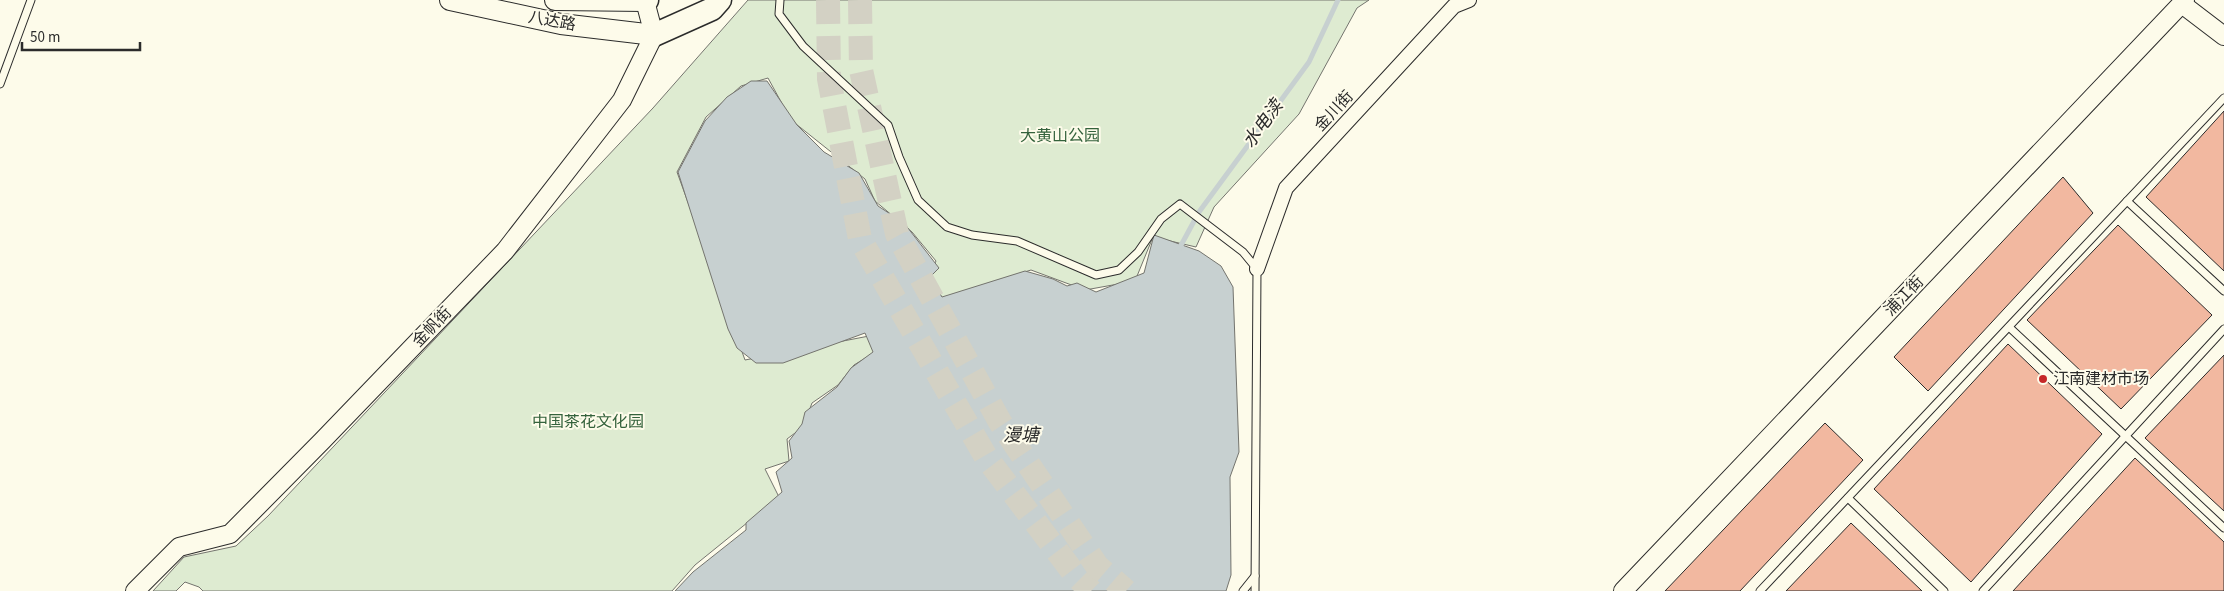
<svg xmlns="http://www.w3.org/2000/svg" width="2224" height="591" viewBox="0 0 2224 591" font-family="'Source Sans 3','Noto Sans SC',sans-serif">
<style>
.green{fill:#deebd1;stroke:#74746e}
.water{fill:#c7d0d0;stroke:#74746e}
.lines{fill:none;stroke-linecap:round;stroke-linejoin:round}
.stream{stroke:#c7d0d0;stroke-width:5}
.building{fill:#f2b8a0;stroke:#2b2b2b}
.trunk-tunnel{stroke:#d3d1c4;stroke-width:24;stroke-dasharray:24 12;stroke-linecap:butt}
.service-casing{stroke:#2b2b2b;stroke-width:9}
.minor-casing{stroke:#2b2b2b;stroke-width:16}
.tertiary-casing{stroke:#2b2b2b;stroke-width:20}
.secondary-casing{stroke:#2b2b2b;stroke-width:22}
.primary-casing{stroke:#2b2b2b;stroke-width:25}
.service{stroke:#fdfbea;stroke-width:7}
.minor{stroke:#fdfbea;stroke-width:14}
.tertiary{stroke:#fdfbea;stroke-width:18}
.secondary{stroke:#fdfbea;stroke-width:20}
.primary{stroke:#fdfbea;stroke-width:22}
.poi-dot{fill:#c62828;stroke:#fdfbea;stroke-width:2}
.labels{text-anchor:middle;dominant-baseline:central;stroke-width:4;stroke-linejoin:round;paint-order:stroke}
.street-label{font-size:16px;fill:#2b2b2b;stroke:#fdfbea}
.park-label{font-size:16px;fill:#34623c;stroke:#fdfbea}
.poi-label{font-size:16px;fill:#2b2b2b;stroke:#fdfbea;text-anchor:start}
.water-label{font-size:18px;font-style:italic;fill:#2b2b2b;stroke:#fdfbea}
</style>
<rect width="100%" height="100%" fill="#fdfbea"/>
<path class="green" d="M748,0H1369L1357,8L1299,114L1214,207L1196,247L1153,237L1135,281L1085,290L1031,270L942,298L928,277L936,261L912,232L875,201L865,179L791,120L768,78L741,86L706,117L677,172L745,360L869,336L877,351L854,365L838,385L812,403L803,427L787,439L789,461L765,469L779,497L695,565L672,591H203L199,587L185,582L176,591H153L184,557L236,546L268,516L653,108Z"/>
<path class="water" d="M751,81H767L797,125L824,152L859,173L878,206L904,223L939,268L930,277L942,297L1025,271L1053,279L1067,286L1077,283L1096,292L1144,273L1154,235L1199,251L1221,266L1233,287L1239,452L1230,477L1231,575L1226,591H675L693,572L746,530V523L782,492L776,472L792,458L789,441L802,424L805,412L837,387L851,368L873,352L865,333L783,363H756L737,348L728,329L678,172L705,121L727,97Z"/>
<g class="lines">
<path class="stream" d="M1179,249L1199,212L1309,62L1338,0"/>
</g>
<g class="building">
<path d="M2224,111V271L2146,197Z"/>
<path d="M2063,177L2093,213L1928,391L1894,357Z"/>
<path d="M2118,225L2212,315L2121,409L2027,320Z"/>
<path d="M2008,344L2102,434L1971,582L1874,489Z"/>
<path d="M2224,355V511L2145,438Z"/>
<path d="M1825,423L1863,460L1740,591H1665Z"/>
<path d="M2135,458L2224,542V591H2013Z"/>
<path d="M1851,523L1922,591H1786Z"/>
</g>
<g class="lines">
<g class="trunk-tunnel">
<path d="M828,0L829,79L860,239L986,457L1076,576L1091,591"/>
<path d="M860,0L861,70L897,234L1000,422L1097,566L1126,591"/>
</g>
<g class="service-casing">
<g id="service">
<path d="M780,0L779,14L803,46L888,125L899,157L918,200L947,227L972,235L1017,241L1096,275L1119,270L1138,252L1161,219L1180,204L1243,252L1257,269L1255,591"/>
<path d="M0,84L31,0"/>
<path d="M2127,201L2224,291"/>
<path d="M2009,327L2224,528"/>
<path d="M1848,498L1944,591"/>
<path d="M1243,591L1255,576"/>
<path d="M1760,591L2224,98"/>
<path d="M1983,591L2224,329"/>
</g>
</g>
<g class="minor-casing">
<path id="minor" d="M1257,269L1286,188L1454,6L1469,0"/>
</g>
<g class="tertiary-casing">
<g id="tertiary">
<path d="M2182,4L2224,36"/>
<path d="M135,591L179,547L230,534L322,441L505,251L622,100L654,35L645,1"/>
<path d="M1623,591L2185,0"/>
</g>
</g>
<g class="secondary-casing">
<g id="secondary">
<path d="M450,0L561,24L654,35"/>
<path d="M555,0L645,1"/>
</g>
</g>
<g class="primary-casing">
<g id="primary">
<path d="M645,1L647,0"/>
<path d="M654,35L712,9L720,0"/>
</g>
</g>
<use href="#service" class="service"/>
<use href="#minor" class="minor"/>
<use href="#tertiary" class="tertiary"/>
<use href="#secondary" class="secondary"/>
<use href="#primary" class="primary"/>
</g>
<circle class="poi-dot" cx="2043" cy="379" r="5"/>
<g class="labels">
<g class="street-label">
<text transform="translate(552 21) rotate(10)">八达路</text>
<text transform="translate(1334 111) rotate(-47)">金川街</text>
<text transform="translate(1904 296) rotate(-46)">浦江街</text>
<text transform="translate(432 327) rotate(-46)">金帆街</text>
</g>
<g class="park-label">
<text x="1060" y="136">大黄山公园</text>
<text x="588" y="422">中国茶花文化园</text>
</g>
<g class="poi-label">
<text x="2053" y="379">江南建材市场</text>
</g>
<g class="water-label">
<text transform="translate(1263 124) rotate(-54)">水电渎</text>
<text x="1021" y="435">漫塘</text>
</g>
</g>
<path d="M22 42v8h118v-8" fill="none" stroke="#2b2b2b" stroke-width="2.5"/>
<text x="30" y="42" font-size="15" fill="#2b2b2b" stroke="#fdfbea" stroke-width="4" paint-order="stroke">50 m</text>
</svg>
